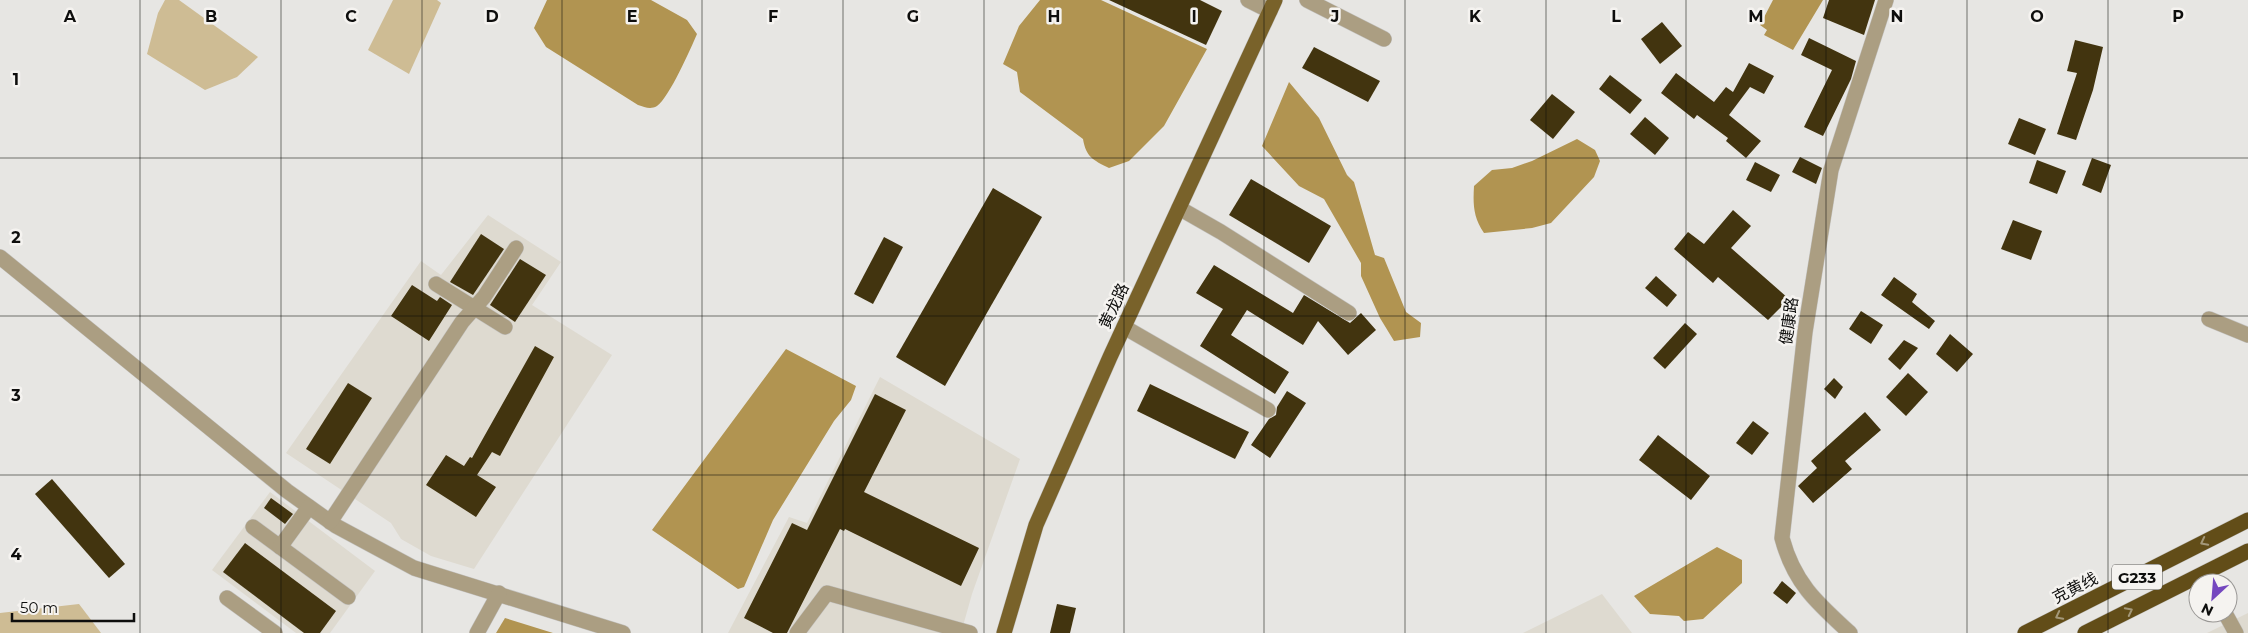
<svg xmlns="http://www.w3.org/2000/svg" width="2248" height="633" viewBox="0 0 2248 633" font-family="Montserrat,'Noto Sans SC',sans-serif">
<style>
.built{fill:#dedad0}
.green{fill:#cebc94}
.water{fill:#b19451}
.building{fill:#42340f}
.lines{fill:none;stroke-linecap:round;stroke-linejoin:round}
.minor-casing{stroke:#c4c3c1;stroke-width:16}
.major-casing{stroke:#c4c3c1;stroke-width:16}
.highway-casing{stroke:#c4c3c1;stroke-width:16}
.minor{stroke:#ab9e82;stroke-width:15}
.major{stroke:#79622a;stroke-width:15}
.highway{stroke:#624d18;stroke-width:15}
.oneway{stroke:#a49879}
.grid{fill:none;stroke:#0e0e0d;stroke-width:1;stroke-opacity:0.55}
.labels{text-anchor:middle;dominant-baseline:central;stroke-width:5;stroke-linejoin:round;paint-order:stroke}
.shield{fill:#f5f3f0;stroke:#535351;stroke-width:1}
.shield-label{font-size:15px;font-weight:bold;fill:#0e0e0d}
.street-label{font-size:16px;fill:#0e0e0d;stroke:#f5f3f0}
.grid-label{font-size:16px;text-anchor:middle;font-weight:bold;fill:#0e0e0d;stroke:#f5f3f0;stroke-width:5;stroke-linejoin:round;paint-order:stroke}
</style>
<rect width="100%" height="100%" fill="#e7e6e3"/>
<g class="built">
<path d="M488,215L561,262L532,305L612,355L474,569L431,556L401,539L391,523L286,453L421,261L441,275Z"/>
<path d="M880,377L1020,459L972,594L961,633H728L789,517L807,523Z"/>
<path d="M270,492L375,571L330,633H296L212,570Z"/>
<path d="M1602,594L1632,633H1523Z"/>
<path d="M2248,613V633H2207Z"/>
</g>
<g class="green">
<path d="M165,0H179L258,57L237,77L205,90L147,54L158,13Z"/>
<path d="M393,0H437L441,3L409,74L368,50Z"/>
<path d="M79,604L101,633H0V613Z"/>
</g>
<g class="water">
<path d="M547,0H651L687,20L697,34C691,48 669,98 657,106C650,110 645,107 638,105L546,47L534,28Z"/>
<path d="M1040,0H1101L1207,49L1164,126L1129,161L1109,168C1093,160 1086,157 1083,139L1020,92L1017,72L1003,64L1019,26Z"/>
<path d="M1773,0H1823L1793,50L1764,35L1767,30L1760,25Z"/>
<path d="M1289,82L1319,118L1347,175L1354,182L1375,255L1384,258L1406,312L1421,323L1420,337L1394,341L1380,318L1361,276V263L1324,199L1299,186L1262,146Z"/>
<path d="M1577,139L1595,150L1600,161L1594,177L1551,223L1532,228L1484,233C1473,217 1473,204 1474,186L1492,170L1512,168L1532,161Z"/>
<path d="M786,349L856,386L851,400L834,421L773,520L744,587L738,589L652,530Z"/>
<path d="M1717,547L1742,560V583L1703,619L1684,621L1679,616L1650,614L1634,596Z"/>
<path d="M505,618L553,633H496Z"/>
</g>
<g class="building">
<path d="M1109,0H1200L1222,11L1206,45Z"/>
<path d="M1829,0H1875L1864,35L1823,18Z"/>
<path d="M1662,22L1682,46L1660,64L1641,39Z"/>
<path d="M1809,38L1856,61L1851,79L1823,136L1804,127L1832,70L1801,55Z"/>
<path d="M2075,40L2103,47L2093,90L2076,140L2057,134L2077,73L2067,71Z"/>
<path d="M1314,47L1380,81L1368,102L1302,68Z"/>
<path d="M1749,63L1774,76L1764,94L1750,87L1729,115L1761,141L1746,158L1726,141L1728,138L1697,115L1694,119L1661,93L1676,73L1714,102L1726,87L1733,92Z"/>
<path d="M1610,75L1642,100L1630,114L1599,89Z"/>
<path d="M1552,94L1575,112L1553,139L1530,120Z"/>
<path d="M1645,117L1669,138L1655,155L1630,134Z"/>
<path d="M2019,118L2046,129L2035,155L2008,144Z"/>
<path d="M1800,157L1822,168L1816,184L1792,172Z"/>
<path d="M2092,158L2111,165L2101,193L2082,185Z"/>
<path d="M2037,160L2066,171L2057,194L2029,183Z"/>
<path d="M1755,162L1780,175L1771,192L1746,180Z"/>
<path d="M1251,179L1331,226L1309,263L1229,215Z"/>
<path d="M993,188L1042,217L945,386L896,357Z"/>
<path d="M1733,210L1751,226L1731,248L1789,299L1768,320L1718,277L1713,283L1674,249L1688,232L1704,244Z"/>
<path d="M2013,220L2042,231L2031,260L2001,249Z"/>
<path d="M481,234L504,249L473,295L450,282Z"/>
<path d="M884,237L903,247L873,304L854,294Z"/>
<path d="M520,259L546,275L515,322L490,305Z"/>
<path d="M1214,265L1293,313L1304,295L1350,323L1361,313L1376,330L1348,355L1318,321L1303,345L1247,310L1231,335L1289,372L1275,394L1200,346L1223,309L1196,293Z"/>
<path d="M1656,276L1677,295L1667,307L1645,288Z"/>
<path d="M1894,277L1917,294L1912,302L1935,321L1929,329L1881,295Z"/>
<path d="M412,285L437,301L440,297L452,305L429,341L391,316Z"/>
<path d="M1861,311L1883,325L1871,344L1849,329Z"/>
<path d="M1685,323L1697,334L1665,369L1653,358Z"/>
<path d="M1950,334L1973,354L1957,372L1936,354Z"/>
<path d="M1904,340L1918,348L1900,370L1888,359Z"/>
<path d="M535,346L554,357L500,456L492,452L477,475L496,487L476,517L426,485L446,455L464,466L470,457L472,458Z"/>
<path d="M1908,373L1928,392L1906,416L1886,397Z"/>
<path d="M1834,378L1843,387L1835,399L1824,389Z"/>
<path d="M348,383L372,398L330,464L306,449Z"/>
<path d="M1150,384L1249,432L1235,459L1137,411Z"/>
<path d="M1287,391L1306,403L1270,458L1251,445L1269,419L1276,415L1277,407Z"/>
<path d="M875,394L906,410L864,492L979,548L961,586L845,529L844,531L840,529L787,633H773L744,618L792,523L807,530Z"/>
<path d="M1865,412L1881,430L1845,461L1852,469L1813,503L1798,486L1817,468L1811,461Z"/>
<path d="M1753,421L1769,433L1752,455L1736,443Z"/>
<path d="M1658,435L1710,476L1691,500L1639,460Z"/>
<path d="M52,479L125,564L109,578L35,494Z"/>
<path d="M271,498L293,514L285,524L264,508Z"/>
<path d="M245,543L336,611L320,633H304L223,572Z"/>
<path d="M1782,581L1796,593L1787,604L1773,593Z"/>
<path d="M1057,604L1076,608L1070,633H1050Z"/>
</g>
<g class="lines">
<g class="minor-casing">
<g id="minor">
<path d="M1248,0L1270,11"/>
<path d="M1307,0L1384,39"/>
<path d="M1179,208L1221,232L1349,313"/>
<path d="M0,257L287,491L336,526L414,568L623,633"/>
<path d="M436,284L505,327"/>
<path d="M2209,319L2248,335"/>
<path d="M1124,327L1268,410"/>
<path d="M330,522L462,322L484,297L516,248"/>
<path d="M253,527L348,597"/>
<path d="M280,547L309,507"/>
<path d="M227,598L275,633"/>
<path d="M2225,613L2236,633"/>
<path d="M477,633L499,593"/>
<path d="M797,633L827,593L970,633"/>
<path d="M1850,633C1817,603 1794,583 1782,538L1805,332L1831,170L1886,0"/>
</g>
</g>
<g class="major-casing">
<path id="major" d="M1004,633L1036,525L1110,357L1275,0"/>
</g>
<g class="highway-casing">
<g id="highway">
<path d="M2025,633L2248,520"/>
<path d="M2085,633L2248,551"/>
</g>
</g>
<use href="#minor" class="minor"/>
<use href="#major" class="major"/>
<use href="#highway" class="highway"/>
</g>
<defs><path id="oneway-chevron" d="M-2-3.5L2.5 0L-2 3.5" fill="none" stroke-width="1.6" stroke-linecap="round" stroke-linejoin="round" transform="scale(1.25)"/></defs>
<g class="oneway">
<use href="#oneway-chevron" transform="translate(2204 542) rotate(153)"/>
<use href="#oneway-chevron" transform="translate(2129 611) rotate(-27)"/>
<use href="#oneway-chevron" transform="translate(2059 616) rotate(153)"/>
</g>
<path class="grid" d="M140,0V633M281,0V633M422,0V633M562,0V633M702,0V633M843,0V633M984,0V633M1124,0V633M1264,0V633M1405,0V633M1546,0V633M1686,0V633M1826,0V633M1967,0V633M2108,0V633M0,158H2248M0,316H2248M0,475H2248"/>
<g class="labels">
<rect class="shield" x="2112" y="564.5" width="50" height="25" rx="4"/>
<g class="shield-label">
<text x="2137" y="577">G233</text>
</g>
<g class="street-label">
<text transform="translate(1114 306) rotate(-65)">黄龙路</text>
<text transform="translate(1789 321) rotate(-82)">健康路</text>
<text transform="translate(2075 588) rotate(-27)">克黄线</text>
</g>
</g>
<g class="grid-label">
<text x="70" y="22">A</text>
<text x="211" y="22">B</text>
<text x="351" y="22">C</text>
<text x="492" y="22">D</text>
<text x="632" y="22">E</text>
<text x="773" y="22">F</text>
<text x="913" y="22">G</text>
<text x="1054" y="22">H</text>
<text x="1194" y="22">I</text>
<text x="1335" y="22">J</text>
<text x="1475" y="22">K</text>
<text x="1616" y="22">L</text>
<text x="1756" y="22">M</text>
<text x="1897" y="22">N</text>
<text x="2037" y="22">O</text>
<text x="2178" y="22">P</text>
<text x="16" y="85">1</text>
<text x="16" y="243">2</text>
<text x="16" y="401">3</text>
<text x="16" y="560">4</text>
</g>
<g transform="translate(2213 598) rotate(206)"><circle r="24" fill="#f5f3f0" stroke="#999795"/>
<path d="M0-4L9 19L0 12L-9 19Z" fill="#7447bf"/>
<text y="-8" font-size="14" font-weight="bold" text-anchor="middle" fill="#0e0e0d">N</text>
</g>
<path d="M12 613v8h122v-8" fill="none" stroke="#0e0e0d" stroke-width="2.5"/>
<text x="20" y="613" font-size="15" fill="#0e0e0d" stroke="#f5f3f0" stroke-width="4" paint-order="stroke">50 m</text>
</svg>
